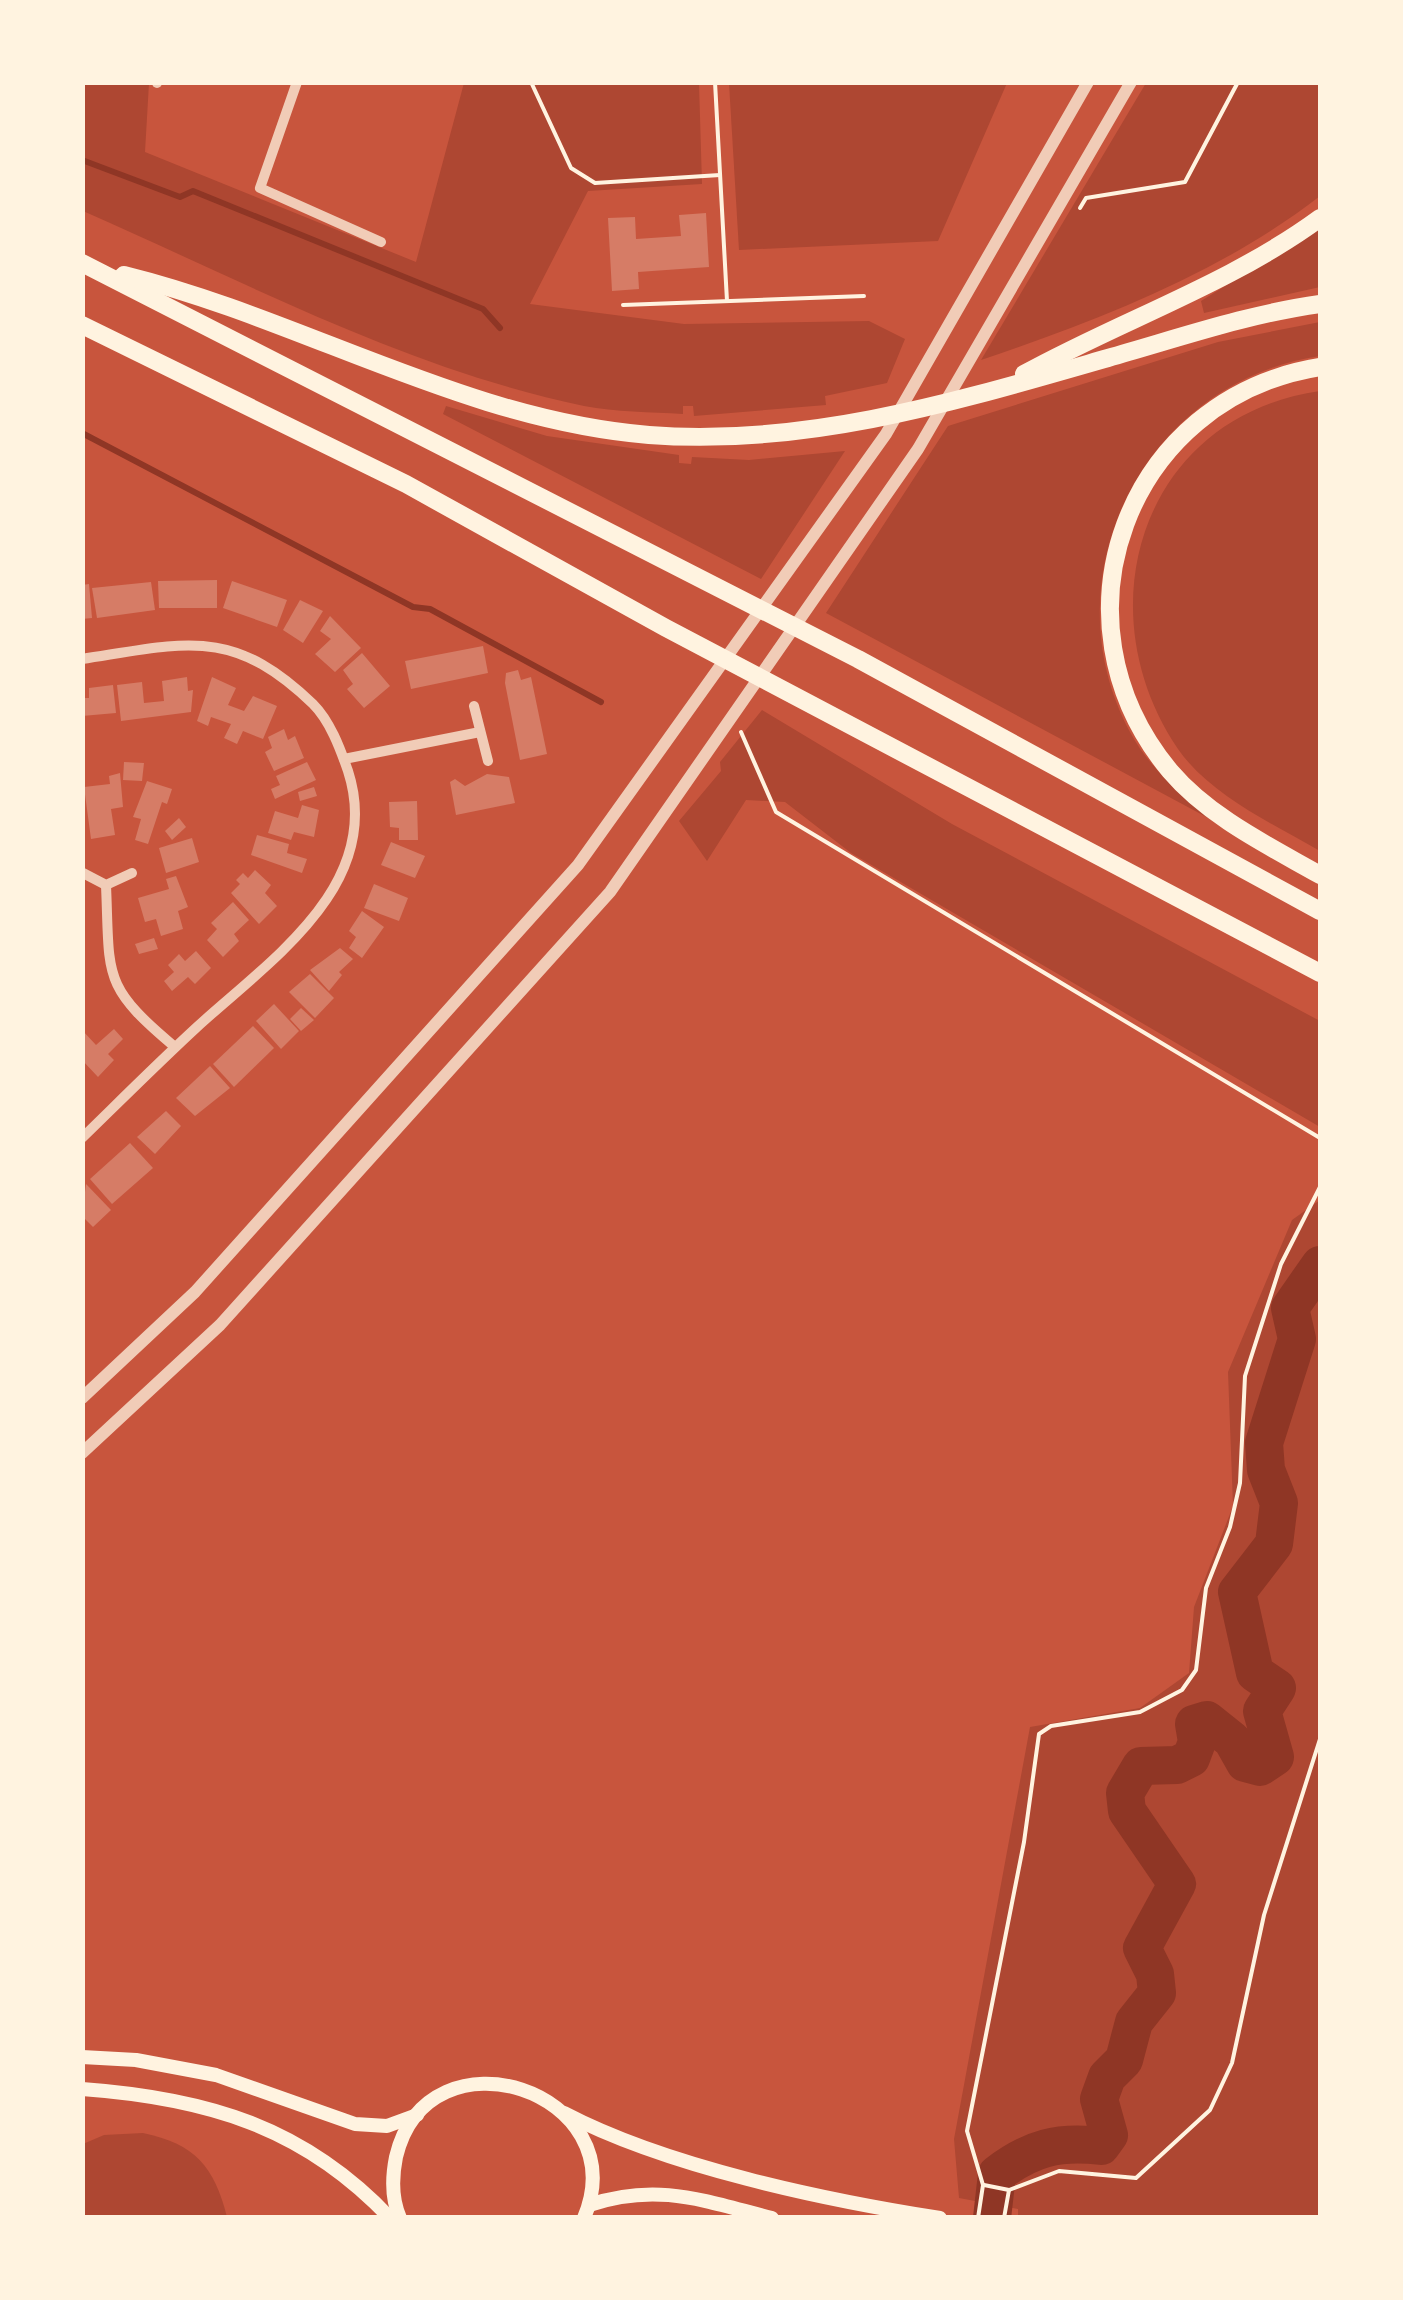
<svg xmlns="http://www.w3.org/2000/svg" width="1403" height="2300" viewBox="0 0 1403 2300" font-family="'Noto Sans',sans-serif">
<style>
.green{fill:#ae4732}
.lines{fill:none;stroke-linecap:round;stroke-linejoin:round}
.stream{stroke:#8f3625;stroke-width:6}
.river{stroke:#8f3625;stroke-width:38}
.building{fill:#d67c66}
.path{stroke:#fff3e0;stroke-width:4}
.minor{stroke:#f1ccb7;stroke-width:10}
.tertiary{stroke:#f1ccb7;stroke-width:12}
.secondary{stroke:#fff3e0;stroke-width:14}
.motorway{stroke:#fff3e0;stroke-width:18}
</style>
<rect width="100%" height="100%" fill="#c8553d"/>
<g class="green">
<path d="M507,82L699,83L702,184L588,191L530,304L684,324L869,321L905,339L887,383L825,396L826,405L694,416L693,406H683V414C650,412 616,412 584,406C410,370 245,282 83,211V83H149L145,152L416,262L464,83Z"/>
<path d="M729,83V82L1007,83L938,241L739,250Z"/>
<path d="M1146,83H1320V196C1221,273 1099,320 981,360Z"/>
<path d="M1320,227V287L1204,313L1201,301Z"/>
<path d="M1320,322V356C1146,381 1046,575 1130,732C1149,768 1181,794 1212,820L826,613L948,426L1218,342Z"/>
<path d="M1320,391V851C1273,824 1210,795 1178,749C1083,609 1142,416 1320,391Z"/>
<path d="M446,406L547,436L679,455V463L691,464L692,457L749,460L845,451L761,579L443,414Z"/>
<path d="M762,710L952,824L1320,1021V1127L851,853L785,802L746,800L707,861L679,821L721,771L720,762Z"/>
<path d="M1320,1200V2217H1018V2209L959,2198L954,2139L1030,1727L1140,1708L1189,1673L1194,1607L1233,1506L1228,1372L1292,1220Z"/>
<path d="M143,2133C195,2144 214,2166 227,2217H83V2144L104,2135Z"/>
</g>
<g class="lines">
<g class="stream">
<path d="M82,160L180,197L193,191L483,309L500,328"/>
<path d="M82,433L413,607L430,609L601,702"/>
</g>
<path class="river" d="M992,2218L997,2174C1031,2148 1058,2141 1101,2146L1109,2135L1099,2099L1107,2077L1124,2060L1134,2022L1157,1993L1155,1974L1142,1948L1177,1884L1127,1811L1125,1793L1141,1766L1177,1765L1191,1758L1197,1742L1194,1724L1207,1720L1232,1740L1245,1763L1260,1767L1275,1757L1262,1711L1277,1688L1255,1673L1237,1592L1274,1544L1279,1503L1266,1470L1264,1443L1297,1339L1290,1308L1320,1265"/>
</g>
<g class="building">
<path d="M706,213L709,267L638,272L639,289L612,291L608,218L635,217L636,239L681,236L679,215Z"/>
<path d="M217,580V608H159L158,581Z"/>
<path d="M232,581L287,600L277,627L223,608Z"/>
<path d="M151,582L155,610L97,618L92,588Z"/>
<path d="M89,584L92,618L82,619V585Z"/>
<path d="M300,600L323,611L303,643L283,630Z"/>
<path d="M330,616L361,648L335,672L315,654L331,639L320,631Z"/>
<path d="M483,646L488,673L411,689L405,661Z"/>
<path d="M362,653L390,686L364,708L347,689L353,684L343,670Z"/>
<path d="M518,670L521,680L531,677L547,754L520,760L505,683L506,673Z"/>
<path d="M187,677L188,691L193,690L191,712L121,721L117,685L142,682L144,703L164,701L162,681Z"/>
<path d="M212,677L236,688L228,705L244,711L253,696L277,706L263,739L243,731L237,744L224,738L231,724L211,717L208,726L197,721Z"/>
<path d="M113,685L116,713L82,716V698H89V688Z"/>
<path d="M284,729L288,740L295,736L304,758L274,771L265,752L272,748L268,737Z"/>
<path d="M124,762L144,763L142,781L123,780Z"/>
<path d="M307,762L316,780L275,799L271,789L280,785L276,776Z"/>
<path d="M120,773L123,807L111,809L115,835L91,839L84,787L110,784L109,776Z"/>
<path d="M487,774L509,777L515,803L456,815L450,782L455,779L465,786Z"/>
<path d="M147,781L172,789L167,804L162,802L148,844L135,840L141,819L133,817Z"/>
<path d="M314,787L317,796L300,801L298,792Z"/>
<path d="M417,801L418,840H399V828L390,827L389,802Z"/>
<path d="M302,805L319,810L314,837L294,832L291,840L268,833L275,811L298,818Z"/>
<path d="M179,818L186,827L172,840L165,831Z"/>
<path d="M257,835L289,844L287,853L307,859L302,873L251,855Z"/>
<path d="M192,838L199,862L166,873L159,848Z"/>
<path d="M391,842L425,856L415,878L381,865Z"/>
<path d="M255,870L271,885L265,893L277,906L259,924L231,893L240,884L236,880L243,873L248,878Z"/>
<path d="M176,876L188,907L178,911L183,929L161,936L156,919L145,922L138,898L169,889L166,879Z"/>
<path d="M374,884L408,898L399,921L364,908Z"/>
<path d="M233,902L249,920L234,934L239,941L223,957L207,940L217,929L211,923Z"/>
<path d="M362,911L384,927L362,958L349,948L356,937L349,931Z"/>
<path d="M154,938L158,949L139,954L135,944Z"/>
<path d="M340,948L353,959L339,972L342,975L329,991L310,970Z"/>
<path d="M196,951L211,968L195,984L188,977L172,991L164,981L174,972L168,965L179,954L185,961Z"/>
<path d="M310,974L334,998L315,1018L289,992Z"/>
<path d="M274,1004L299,1031L281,1049L256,1021Z"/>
<path d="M301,1008L314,1020L301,1031L290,1019Z"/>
<path d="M253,1026L274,1048L234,1087L213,1064Z"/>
<path d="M114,1029L123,1039L108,1054L114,1060L98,1077L82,1060V1030L96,1045Z"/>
<path d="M210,1066L230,1088L195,1116L176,1098Z"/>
<path d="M166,1111L181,1126L155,1154L137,1137Z"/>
<path d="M130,1143L153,1168L112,1204L90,1179Z"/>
<path d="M86,1184L111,1210L93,1227L82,1216Z"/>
</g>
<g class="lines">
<g class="path">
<path d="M531,82L571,168L595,183L720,175"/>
<path d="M715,82L727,301"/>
<path d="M1080,208L1086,198L1185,182L1238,82"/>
<path d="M623,305L864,296"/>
<path d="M741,732L776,812L1320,1138"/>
<path d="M984,2185L1009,2190"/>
<path d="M978,2218L983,2185L967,2131L1024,1842L1039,1734L1051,1726L1140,1712L1182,1690L1196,1670L1206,1588L1230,1527L1240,1483L1245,1376L1281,1264L1320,1187"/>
<path d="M1004,2218L1009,2190L1059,2171L1136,2178L1210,2110L1232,2063L1264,1915L1320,1739"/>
</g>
<g class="minor">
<path d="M297,82L260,188L381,242"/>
<path d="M157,83V82"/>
<path d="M82,659C186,643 232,626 313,704C330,721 340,748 348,771C385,885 269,961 197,1027C158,1063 120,1101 82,1138"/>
<path d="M474,706L488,761"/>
<path d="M344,759L480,732"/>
<path d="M83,873L106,885L132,873"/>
<path d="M106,885C110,977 101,985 175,1047"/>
</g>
<g class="tertiary">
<path d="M82,1398L195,1292L578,865L886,434L1088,82"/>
<path d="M82,1453L220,1325L610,892L918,449L1131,82"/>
</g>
<g class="secondary">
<path d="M82,2057L136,2060L216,2075L355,2124L387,2126L417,2115"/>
<path d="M82,2089C205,2098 303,2126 390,2218"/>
<path d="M564,2113C667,2167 825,2200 940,2218"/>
<path d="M589,2205C658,2182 704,2201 772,2218"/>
<path d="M400,2218C391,2198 392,2177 396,2157C428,2022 637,2092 584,2218"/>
</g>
<g class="motorway">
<path d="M82,263L858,659L1320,911"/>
<path d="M124,275C302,319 464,420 649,435C807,447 958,401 1108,358C1179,338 1248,314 1320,304"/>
<path d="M82,325L406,484L666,628L1320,973"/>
<path d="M1320,367C1127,398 1044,620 1170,771C1209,817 1269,846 1320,875"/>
<path d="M1024,374C1122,320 1230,284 1320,218"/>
</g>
</g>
<rect width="1403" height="2300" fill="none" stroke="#fff3e0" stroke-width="170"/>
</svg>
